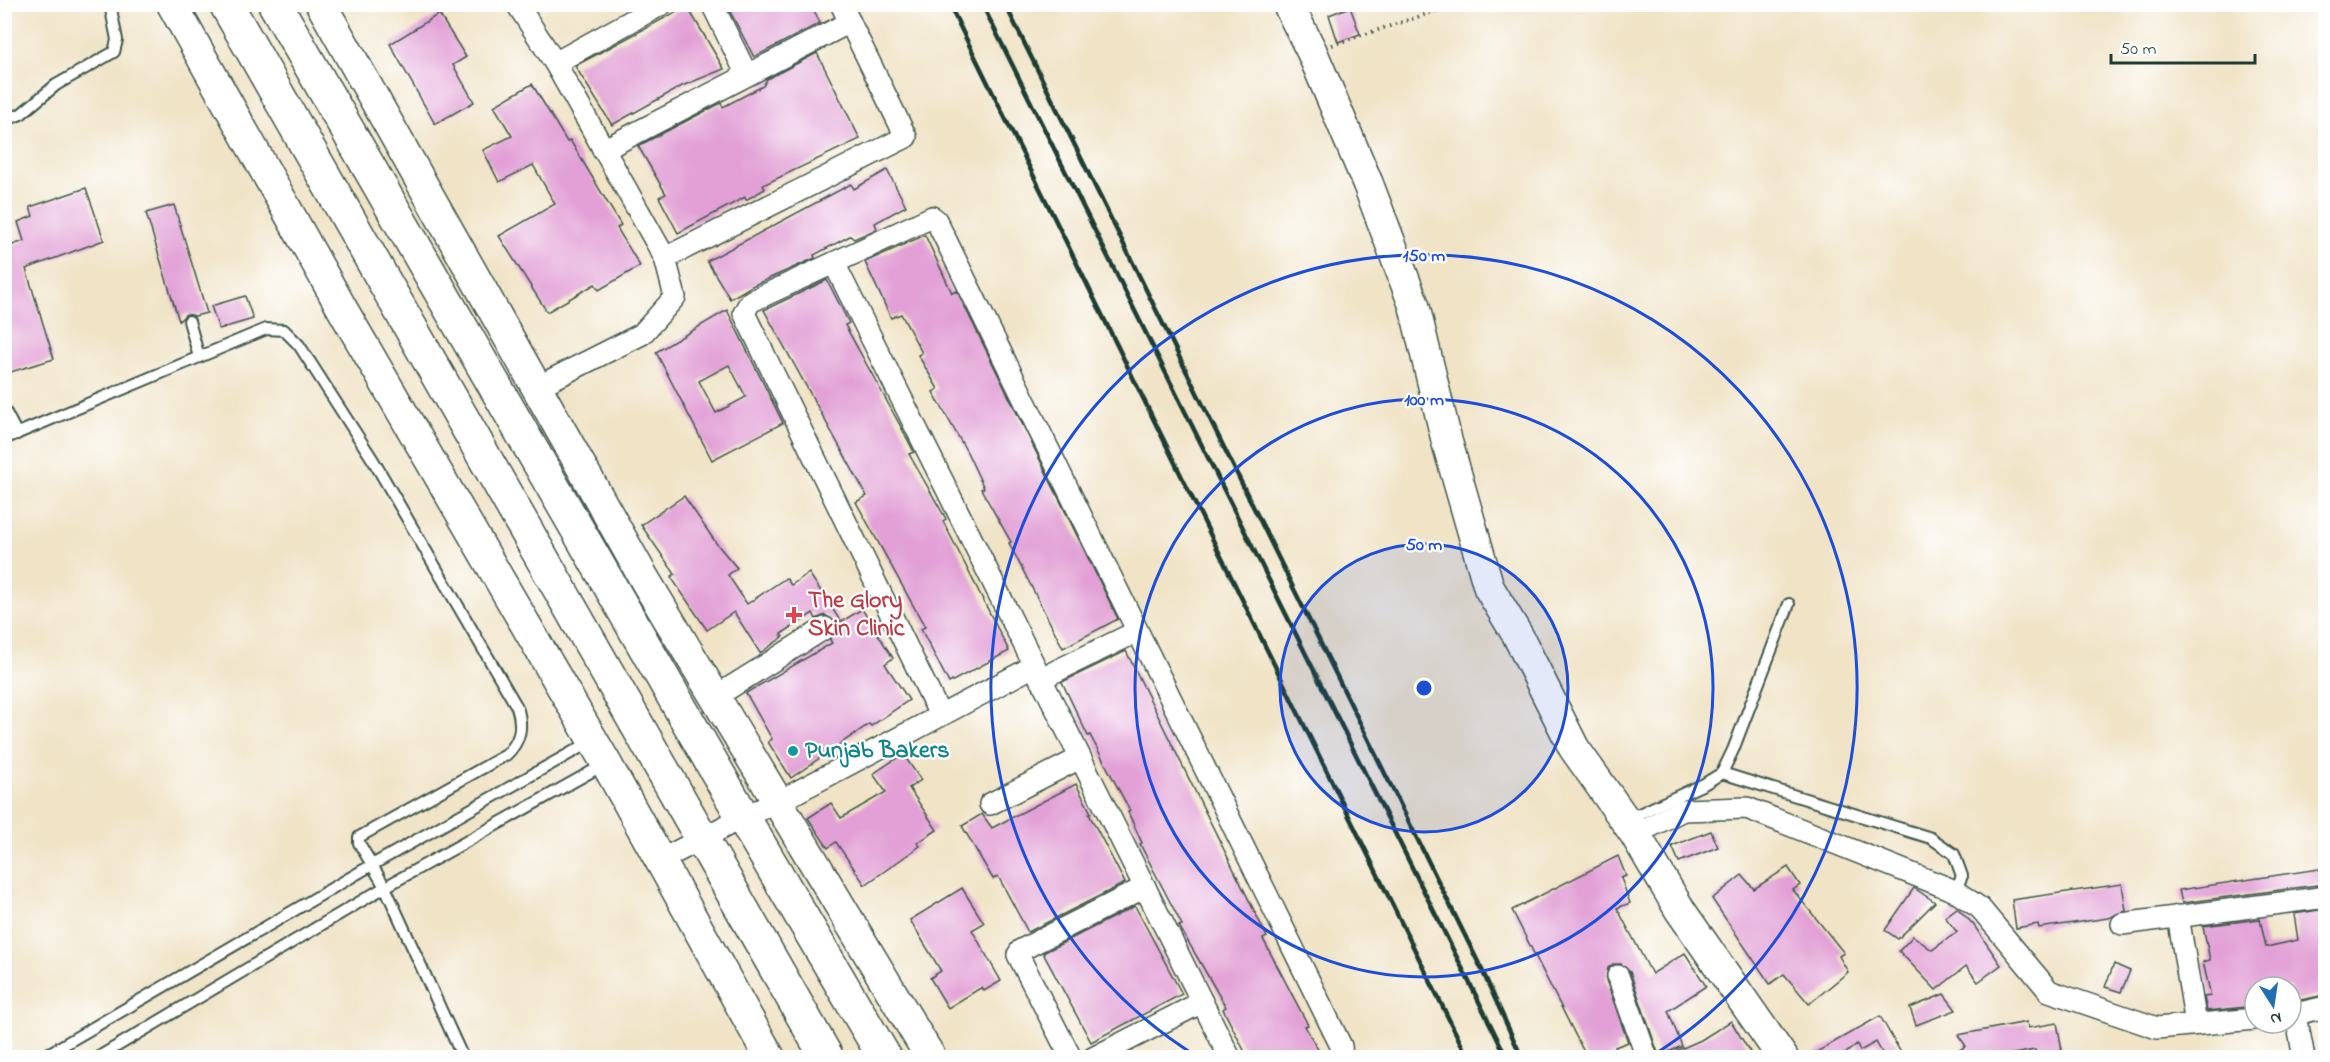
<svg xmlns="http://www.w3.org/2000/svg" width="2330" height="1062" viewBox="0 0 2330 1062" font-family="'Indie Flower',sans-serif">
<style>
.building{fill:#e2a0d6;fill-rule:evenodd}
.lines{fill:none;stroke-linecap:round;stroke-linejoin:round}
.lane-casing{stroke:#3e564a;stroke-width:14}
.street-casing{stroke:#3e564a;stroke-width:24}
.secondary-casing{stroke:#3e564a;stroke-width:33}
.primary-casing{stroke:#3e564a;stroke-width:36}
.path{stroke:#3e564a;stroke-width:4;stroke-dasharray:1.5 4.5;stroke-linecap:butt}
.lane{stroke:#fff;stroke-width:10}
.street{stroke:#fff;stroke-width:21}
.secondary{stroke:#fff;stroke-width:30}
.primary{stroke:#fff;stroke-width:33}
.rail{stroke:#1f3d34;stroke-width:4.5}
.ring{fill:none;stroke:#1d4ed8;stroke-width:3}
.health-dot{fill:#e0444e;stroke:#fff;stroke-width:2}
.culture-dot{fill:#0f9aa8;stroke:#fff;stroke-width:2}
.labels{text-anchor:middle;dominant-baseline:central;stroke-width:4.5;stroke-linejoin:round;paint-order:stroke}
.health-label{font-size:24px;font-weight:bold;fill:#be3a42;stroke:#fff;text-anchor:start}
.culture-label{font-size:24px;font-weight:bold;fill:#0d838f;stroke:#fff;text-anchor:start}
.centre{fill:#1d4ed8;stroke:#fff;stroke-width:3}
.ring-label{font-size:18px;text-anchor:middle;font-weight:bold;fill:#1d4ed8;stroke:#fff;stroke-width:4.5;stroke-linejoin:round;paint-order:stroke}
</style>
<rect width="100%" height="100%" fill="#fff"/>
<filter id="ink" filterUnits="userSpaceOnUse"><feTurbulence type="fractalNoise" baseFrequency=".0167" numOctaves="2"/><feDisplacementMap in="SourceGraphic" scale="12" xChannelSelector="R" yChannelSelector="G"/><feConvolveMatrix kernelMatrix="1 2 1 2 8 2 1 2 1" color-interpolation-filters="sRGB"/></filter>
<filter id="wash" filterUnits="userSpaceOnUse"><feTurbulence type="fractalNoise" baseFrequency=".008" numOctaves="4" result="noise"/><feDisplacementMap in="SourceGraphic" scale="24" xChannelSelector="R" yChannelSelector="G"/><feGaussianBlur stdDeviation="1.35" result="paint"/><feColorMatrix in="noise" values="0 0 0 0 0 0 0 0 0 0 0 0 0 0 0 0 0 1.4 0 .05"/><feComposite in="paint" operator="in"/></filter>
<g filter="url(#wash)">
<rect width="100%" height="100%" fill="#f0e3c6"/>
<g id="blocks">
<g class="building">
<path d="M726,4H811L820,23L754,57Z"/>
<path d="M687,6L724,69L682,86L612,125L575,66Z"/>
<path d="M1350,7L1360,34L1338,42L1329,15Z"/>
<path d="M439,14L466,57L453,65L474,102L435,124L390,44Z"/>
<path d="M817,53L860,139L763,185L765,189L746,200L745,197L678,233L659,197L666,194L638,146L721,103L723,107L763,86L767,79Z"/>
<path d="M532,84L567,142L570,140L621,225L617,228L640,266L599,290L595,284L547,312L499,236L555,204L533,165L499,182L483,150L512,136L494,106Z"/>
<path d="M887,170L906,206L875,223L877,229L854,239L850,236L814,255L815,258L752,286L730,299L707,261L851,184L854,189Z"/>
<path d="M86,188L104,240L26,269L54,359L4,374V248L24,241L18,222L33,216L30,207Z"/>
<path d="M174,205L207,313L195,316L186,314L179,321L146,213Z"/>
<path d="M925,235L952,293L957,291L1118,619L1063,648L1009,543L1011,542L981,489L984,488L967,452L933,392L938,389L918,355L922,353L901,314L891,318L865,262Z"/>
<path d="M827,280L849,323L845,325L901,427L914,452L909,454L946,519L943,521L1009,651L949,683L921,629L925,627L856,502L867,496L764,310Z"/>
<path d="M245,296L253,319L219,329L211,306Z"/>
<path d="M727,310L783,423L712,460L656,352ZM729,365L746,397L716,413L699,381Z"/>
<path d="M684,496L716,543L737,568L728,575L747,604L786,578L791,585L809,573L841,622L862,609L893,658L885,664L909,700L871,726L869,724L791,778L768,742L772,739L746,693L832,643L830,640L838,628L836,622L825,615L816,619L813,613L781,634L783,637L760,653L734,612L707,630L671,577L675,574L641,525Z"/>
<path d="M1126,651L1267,937L1263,939L1308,1025L1305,1026L1320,1053L1311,1058H1248L1223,1009L1226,1007L1179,926L1182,925L1140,844L1142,843L1128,812L1130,811L1090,735L1088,736L1062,682Z"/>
<path d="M903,754L921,780L909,788L937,830L917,843L920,846L865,885L836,842L828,848L808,818L831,803L841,818L886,792L873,774Z"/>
<path d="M1076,784L1091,813L1089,814L1125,883L1028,932L998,876L993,879L962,826L982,814L992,828Z"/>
<path d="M1711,831L1718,847L1679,862L1672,846Z"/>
<path d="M1618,856L1626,876L1621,878L1630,903L1617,908L1652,974L1685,953L1706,986L1668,1011L1682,1046L1659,1056L1630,972L1621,964H1613L1608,968L1606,980L1628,1042L1615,1047L1618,1052L1606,1058H1587L1512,910Z"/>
<path d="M1788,867L1800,885L1793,890L1844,953L1839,956L1848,972L1809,1004L1784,974L1770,984L1712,899L1742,875L1754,889Z"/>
<path d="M2325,868V887L2317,885L2182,903L2179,890Z"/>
<path d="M2122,884L2126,911L2108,918L2039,928L2038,924L2016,928L2012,900Z"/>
<path d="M962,888L984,923L972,930L1001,981L984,991L982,987L948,1008L930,978L941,971L910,920Z"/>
<path d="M1914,888L1935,902L1898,939L1885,930Z"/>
<path d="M1135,906L1182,994L1091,1042L1043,953Z"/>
<path d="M1957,908L1973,924L2001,965L1978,982L1966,966L1936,990L1899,951L1913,936L1932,950L1957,932L1945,917Z"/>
<path d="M2325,909V975L2323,976L2325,995L2291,1002V987H2255V1006L2207,1011L2204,997L2211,996L2203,962L2210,960L2203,926L2260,919L2266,947L2298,940L2294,914Z"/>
<path d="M2114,964L2130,971L2121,992L2105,987Z"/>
<path d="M1944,994L1956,1010L1916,1025L1910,1008Z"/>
<path d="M1880,1016L1904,1058H1885L1876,1042L1860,1051L1857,1044L1840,1058H1806Z"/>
<path d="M1731,1021L1750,1052L1742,1058H1660L1701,1040Z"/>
<path d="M2027,1022L2028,1028L2057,1023L2062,1050L2036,1055L2035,1050L1993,1058H1947L1966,1046L1958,1035Z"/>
</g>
</g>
</g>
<g filter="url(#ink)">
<use href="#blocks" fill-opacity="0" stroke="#3e564a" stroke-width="1.5"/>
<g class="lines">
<g class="lane-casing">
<g id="lane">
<path d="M4,121L21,114L56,85L114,52L117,40L110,4"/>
<path d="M189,321L199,357"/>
<path d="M4,409L17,434"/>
<path d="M4,439L266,329L284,330L299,345L373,460L517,707C523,726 521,741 506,755L359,837V843L385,887L463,1058"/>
<path d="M1722,773L1931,838L1954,854L1962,876L1955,891"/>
<path d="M1628,819L1704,784L1722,773L1733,750L1789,604"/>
<path d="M41,1058L372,865L592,741"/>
<path d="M97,1058L385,887L605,764"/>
</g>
</g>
<g class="street-casing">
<g id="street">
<path d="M517,4L555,63L665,258L675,297L642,334L537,387"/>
<path d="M712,4L747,75"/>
<path d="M555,63L662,4"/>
<path d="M603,150L850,22"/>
<path d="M665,258L906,137L841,4"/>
<path d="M834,263L1230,1058"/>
<path d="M1040,679L1136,632"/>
<path d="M715,697L825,628"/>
<path d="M940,715L744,313L750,302L932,217L936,220L1341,1046L1342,1058"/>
<path d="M990,804L1080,758"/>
<path d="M1635,834L1683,810L1747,808L1955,891L1980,908L2049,991L2157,1028L2255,1019"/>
<path d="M661,860L743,817L778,802L1034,666"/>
<path d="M2178,916L2196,1024"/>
<path d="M2122,924L2319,898"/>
<path d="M1618,976L1647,1058"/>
<path d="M2291,1015L2326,1007"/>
<path d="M2296,1015L2304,1058"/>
<path d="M1071,1058L1018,955L1021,950L1145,887"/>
<path d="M1093,1058L1202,1002"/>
</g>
</g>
<g class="secondary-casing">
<g id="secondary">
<path d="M172,4L344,312L606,763L770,1058"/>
<path d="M321,4L645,580L931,1058"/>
<path d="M1288,4L1312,52L1368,184L1414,305L1447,442L1489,588L1518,636L1574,748L1635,834L1680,910L1783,1058"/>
</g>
</g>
<g class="primary-casing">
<g id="primary">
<path d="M226,4L827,1058"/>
<path d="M275,4L743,817L885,1058"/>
</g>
</g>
<path class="path" d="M1332,45L1457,4"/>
<use href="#lane" class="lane"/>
<use href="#street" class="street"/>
<use href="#secondary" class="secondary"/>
<use href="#primary" class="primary"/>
<g class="rail">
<path d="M949,4L1468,1058"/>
<path d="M982,4L1507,1058"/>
<path d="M1005,4L1482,970L1522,1058"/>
</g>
</g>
</g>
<circle cx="1424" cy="688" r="144" fill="#1d4ed8" fill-opacity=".12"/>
<g class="ring">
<circle cx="1424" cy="688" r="144"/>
<circle cx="1424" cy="688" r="289"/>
<path d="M1198 1057A433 433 0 1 1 1650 1057"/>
</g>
<path class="health-dot" d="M791 606h6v6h6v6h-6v6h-6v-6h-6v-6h6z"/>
<circle class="culture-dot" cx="793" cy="751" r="6"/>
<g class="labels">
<g class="health-label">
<text x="808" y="601">The Glory<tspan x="808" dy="28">Skin Clinic</tspan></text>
</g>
<g class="culture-label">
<text x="805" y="751">Punjab Bakers</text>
</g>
</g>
<circle cx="1424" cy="688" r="9" class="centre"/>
<g class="ring-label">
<text x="1424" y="261">150 m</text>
<text x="1424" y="405">100 m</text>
<text x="1424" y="550">50 m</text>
</g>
<rect width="2330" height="1062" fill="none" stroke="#fff" stroke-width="24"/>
<g transform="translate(2273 1005) rotate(168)"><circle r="28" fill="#ffffff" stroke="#a5b1ae" stroke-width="1.5"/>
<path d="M0-4.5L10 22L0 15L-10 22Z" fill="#1f6fb2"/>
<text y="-9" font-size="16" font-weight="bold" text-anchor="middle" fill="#1f3d34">N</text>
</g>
<path d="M2111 54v9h144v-9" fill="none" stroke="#1f3d34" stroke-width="3"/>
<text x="2120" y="54" font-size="18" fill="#1f3d34" stroke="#ffffff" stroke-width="4.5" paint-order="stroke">50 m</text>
</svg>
